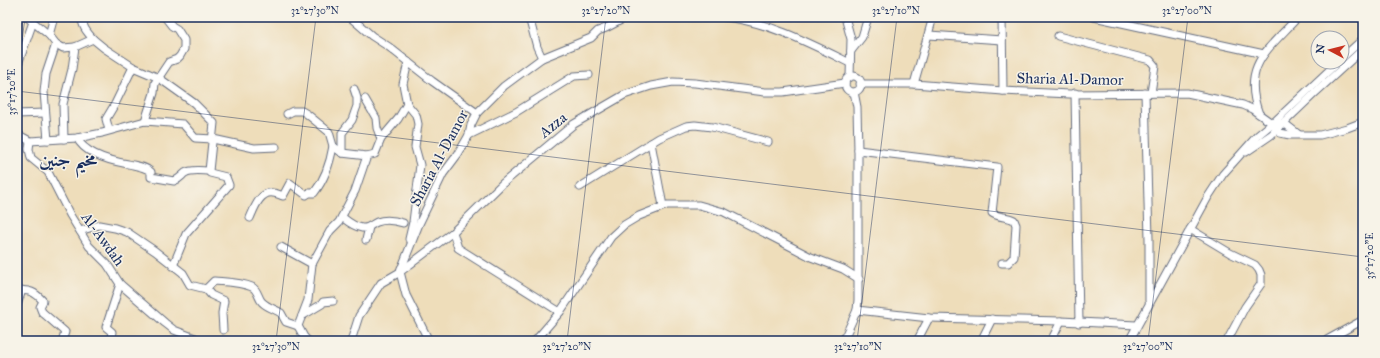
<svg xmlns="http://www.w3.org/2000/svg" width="1380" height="358" viewBox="0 0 1380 358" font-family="'IM FELL Great Primer',Amiri,serif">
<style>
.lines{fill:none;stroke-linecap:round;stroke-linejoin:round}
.minor-casing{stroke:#656c7e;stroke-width:9}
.minor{stroke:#fff;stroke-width:7}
.ticks{fill:none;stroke:#1b2f5e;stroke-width:1;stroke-opacity:0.45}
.labels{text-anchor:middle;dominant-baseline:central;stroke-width:3;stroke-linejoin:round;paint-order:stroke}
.street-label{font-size:15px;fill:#1b2f5e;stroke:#f7f3e8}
.district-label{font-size:19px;font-weight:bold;fill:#1b2f5e;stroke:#f7f3e8}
.neatline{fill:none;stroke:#1b2f5e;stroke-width:1.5}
.ticks-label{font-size:10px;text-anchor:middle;fill:#1b2f5e}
</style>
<rect width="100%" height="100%" fill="#f7f3e8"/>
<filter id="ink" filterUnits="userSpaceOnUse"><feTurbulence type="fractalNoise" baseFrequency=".025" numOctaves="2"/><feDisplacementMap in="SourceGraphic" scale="8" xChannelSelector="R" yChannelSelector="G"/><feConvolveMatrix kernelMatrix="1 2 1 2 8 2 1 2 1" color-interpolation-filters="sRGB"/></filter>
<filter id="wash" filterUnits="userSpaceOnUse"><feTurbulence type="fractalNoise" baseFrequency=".012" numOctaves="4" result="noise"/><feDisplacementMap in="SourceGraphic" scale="16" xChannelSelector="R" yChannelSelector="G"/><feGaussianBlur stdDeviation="0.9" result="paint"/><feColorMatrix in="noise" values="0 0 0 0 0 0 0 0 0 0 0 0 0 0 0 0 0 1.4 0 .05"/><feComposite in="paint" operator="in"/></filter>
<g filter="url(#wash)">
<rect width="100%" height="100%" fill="#eeddba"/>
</g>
<g filter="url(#ink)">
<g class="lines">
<g class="minor-casing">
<g id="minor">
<path d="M27,17L49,35L56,44L63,48L75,47"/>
<path d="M350,17L372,36L389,47L432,81L477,113"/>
<path d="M725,17C769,22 811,44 850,63"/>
<path d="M845,17L851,39L850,77"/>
<path d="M1002,17L1003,91"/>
<path d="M1094,17L1264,54"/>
<path d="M49,35L54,17"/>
<path d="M929,35L1002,40"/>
<path d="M1058,36L1150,60L1155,66L1151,93"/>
<path d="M93,39L104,48L133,67L159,78L194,103L214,123L209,171L210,173L226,177L229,185L186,234L173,266"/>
<path d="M851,51L862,37L868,17"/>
<path d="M542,58L591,38L598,31L606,28L627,17"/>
<path d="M1342,58L1363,39"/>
<path d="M408,62L403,84L407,104L416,115L418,124L415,147L420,165L413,222L409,239"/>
<path d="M17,67L33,22"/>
<circle cx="853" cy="84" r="8"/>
<path d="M860,84H914L1003,91L1070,94L1187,93L1243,105L1252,109L1273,124L1277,130L1280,133L1290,135H1320L1347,128L1363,122"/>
<path d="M914,84L933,17"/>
<path d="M1075,93L1079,323"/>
<path d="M1145,93L1149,239V301"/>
<path d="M365,99L376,118L377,128L381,139"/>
<path d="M17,114L45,113"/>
<path d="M287,114L293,111H302L307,114L329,132L333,146L342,153L367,156"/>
<path d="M1259,114C1241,65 1268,50 1298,17"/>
<path d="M145,121L154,93L155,83L169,62L177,59L180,56L184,49V40L177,29L172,26L165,17"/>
<path d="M1280,123H1284L1298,134"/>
<path d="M109,130L106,119L115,104L133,67"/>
<path d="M17,134L30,141L29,149L31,158L48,172L70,215L89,246L107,264L120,284L165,323L174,330L195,338L194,341"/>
<path d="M469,135L516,112L574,76L589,75"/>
<path d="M77,138C85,154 111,161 128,164C136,166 145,166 151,172V177L174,181C180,179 181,176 185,173C191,169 202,171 209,171"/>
<path d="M64,139L63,104L72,69L75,47L93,39C87,32 82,27 82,17"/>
<path d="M48,140L44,92L46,74L56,44"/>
<path d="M30,141L77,138L102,133L145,121L183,124L195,138L213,139L254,148L276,147"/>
<path d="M651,143L663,206"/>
<path d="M858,150L997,167L992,213C999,218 1007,216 1014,220L1016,225L1014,257L1008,263H1002"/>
<path d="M1246,152L1271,135L1315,93L1363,49"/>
<path d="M342,153V133L352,120L357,106V98L354,89"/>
<path d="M580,187L659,138L686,126L695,125L712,127L768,142"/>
<path d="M342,217C347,221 354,227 362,228C368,229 372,224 377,222C385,219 394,220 403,223"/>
<path d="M250,218C254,209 260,191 273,193C276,193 280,195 283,196L290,183L306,195L309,193H314C325,179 330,164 333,146"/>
<path d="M1190,229L1230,253L1255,265L1259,270L1261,275V284L1245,307L1227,341"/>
<path d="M80,231L99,225L115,228L127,232L155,251L183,273L190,285L206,289L214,281C226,282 241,282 252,287C258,290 258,298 262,302C268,308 275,309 281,313L286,322L298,326"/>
<path d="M453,232L458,248L560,312"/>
<path d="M366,240L369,227"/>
<path d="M281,247L312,264"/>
<path d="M401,268L400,272L406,295L429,341"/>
<path d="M400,272L419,224L443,174L458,154L469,135L471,125L477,113L504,86L542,58L537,47L529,17"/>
<path d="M206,289L211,295L224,301L222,313L223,330"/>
<path d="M17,291C29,289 35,292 43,301L40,307L42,312L65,332L62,341"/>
<path d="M17,305L22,290"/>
<path d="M857,310L929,318L1061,321L1136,325"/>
<path d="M302,316L322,304L323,302L333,301"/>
<path d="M114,341L111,338L112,332L106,327L120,284"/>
<path d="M308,341L304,337L298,326L308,300L312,264L330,231L339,222L355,191L367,156L375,154L381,139L398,119L407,104"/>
<path d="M351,341L359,316L381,283L400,272L453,232L502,184L574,124L624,95L651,86L673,82L695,83L765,92H783L845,83"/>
<path d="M535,341L560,312L611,237L624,225L639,216L667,205H699L724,212L811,257L843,269L859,279"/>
<path d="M843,341L857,310L858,300V150L857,107L854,92"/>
<path d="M917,341L929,318"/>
<path d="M981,341L992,319"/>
<path d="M1051,341L1061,321"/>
<path d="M1129,341L1208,197L1223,174L1257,136L1274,122L1338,62"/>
<path d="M1325,341L1363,320"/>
</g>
</g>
<use href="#minor" class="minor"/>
</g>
</g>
<path class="ticks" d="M17,82L25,17M17,91L1363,257M17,338L43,341M276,341L316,17M567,341L606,17M857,341L897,17M1148,341L1188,17"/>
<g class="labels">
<g class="street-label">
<text transform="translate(1070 79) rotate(1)">Sharia Al-Damor</text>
<text transform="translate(553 125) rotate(-39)">Azza</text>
<text transform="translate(439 158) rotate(-62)">Sharia Al-Damor</text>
<text transform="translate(103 239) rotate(54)">Al-Awdah</text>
</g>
<g class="district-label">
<text x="68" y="159">مخيم جنين</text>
</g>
</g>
<rect width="1380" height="358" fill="none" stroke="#f7f3e8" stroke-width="44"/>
<g transform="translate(1330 50) rotate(277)"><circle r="19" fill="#f7f3e8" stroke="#9fa5b1"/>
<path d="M0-3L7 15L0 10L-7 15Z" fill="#c8321e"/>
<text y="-6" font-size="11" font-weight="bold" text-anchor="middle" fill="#1b2f5e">N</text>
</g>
<rect x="22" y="22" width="1336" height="314" class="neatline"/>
<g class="ticks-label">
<text x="315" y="14">32°27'30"N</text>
<text x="606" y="14">32°27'20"N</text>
<text x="896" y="14">32°27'10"N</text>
<text x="1187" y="14">32°27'00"N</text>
<text transform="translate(11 92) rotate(-90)" y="4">35°17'20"E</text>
<text transform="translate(1369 256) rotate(-90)" y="4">35°17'20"E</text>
<text x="276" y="350">32°27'30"N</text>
<text x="567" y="350">32°27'20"N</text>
<text x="858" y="350">32°27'10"N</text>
<text x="1148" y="350">32°27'00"N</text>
</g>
</svg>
